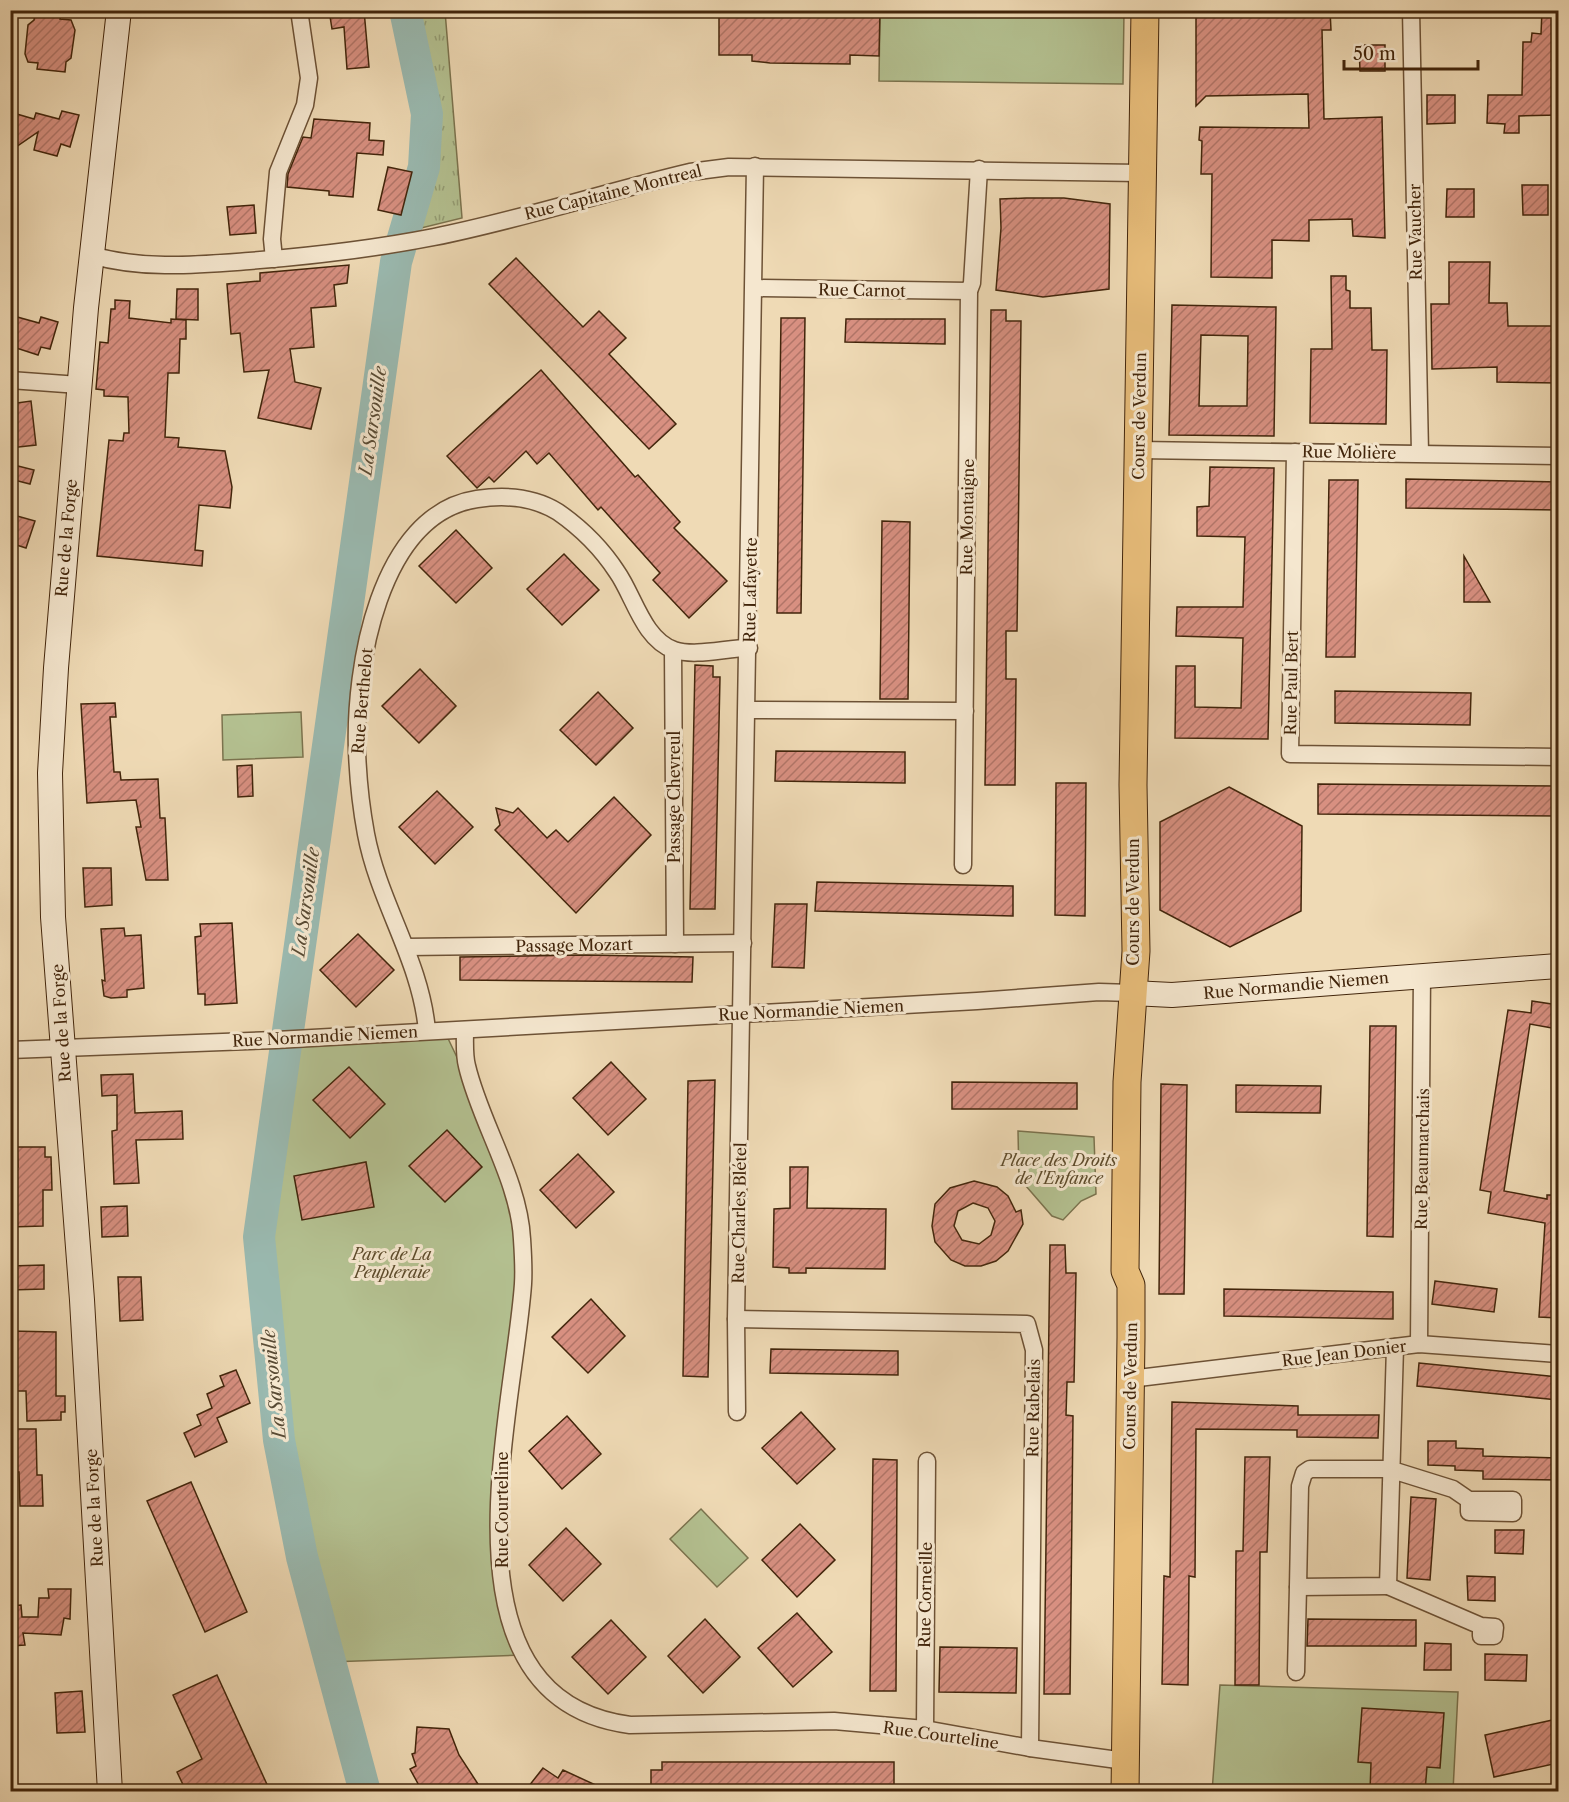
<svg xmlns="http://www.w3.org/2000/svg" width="1569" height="1802" viewBox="0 0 1569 1802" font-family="'Libre Caslon Text',serif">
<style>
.grass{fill:url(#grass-tufts);stroke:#7b734e;stroke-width:1.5}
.park{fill:#b4c191;stroke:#7b734e;stroke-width:1.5}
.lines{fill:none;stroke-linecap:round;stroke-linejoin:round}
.river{stroke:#9abab1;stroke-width:32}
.building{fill:url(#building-hatch);stroke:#42250b;stroke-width:1.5;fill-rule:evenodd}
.street-casing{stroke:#6d5236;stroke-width:19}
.secondary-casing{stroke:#42250b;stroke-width:26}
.primary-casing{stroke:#42250b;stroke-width:29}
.street{stroke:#f5e7cf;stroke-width:16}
.secondary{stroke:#f5e7cf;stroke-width:24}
.primary{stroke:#e8bd7a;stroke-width:27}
.labels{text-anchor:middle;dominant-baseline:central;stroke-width:6;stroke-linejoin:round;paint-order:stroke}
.street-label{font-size:16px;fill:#42250b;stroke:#f5e7cf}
.park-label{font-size:16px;font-style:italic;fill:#5e4c2c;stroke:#f5e7cf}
.water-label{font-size:18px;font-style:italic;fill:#584a34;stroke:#f5e7cf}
</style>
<defs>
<pattern id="grass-tufts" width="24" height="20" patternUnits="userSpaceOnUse" patternTransform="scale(1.5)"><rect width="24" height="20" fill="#b4c191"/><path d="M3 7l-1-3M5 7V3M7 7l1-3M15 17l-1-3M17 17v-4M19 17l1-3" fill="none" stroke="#949d75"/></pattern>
<pattern id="building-hatch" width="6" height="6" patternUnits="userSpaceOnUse" patternTransform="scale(1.5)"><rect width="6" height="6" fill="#d89081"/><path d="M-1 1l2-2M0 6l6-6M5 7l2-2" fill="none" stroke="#b17568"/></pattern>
</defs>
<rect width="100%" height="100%" fill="#efdab5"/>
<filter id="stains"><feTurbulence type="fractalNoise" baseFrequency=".00333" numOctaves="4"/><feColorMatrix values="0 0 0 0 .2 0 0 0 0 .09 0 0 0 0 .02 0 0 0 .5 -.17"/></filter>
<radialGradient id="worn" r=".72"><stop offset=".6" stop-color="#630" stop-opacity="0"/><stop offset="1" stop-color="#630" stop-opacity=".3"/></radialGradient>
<path class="grass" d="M394,11H445L462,218L409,231L425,169L418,88Z"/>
<g class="park">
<path d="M880,11H1124L1123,84L879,81Z"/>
<path d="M301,712L303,757L223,760L222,715Z"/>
<path d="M444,1030L481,1108L522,1235L499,1562L522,1655L330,1662L302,1557L279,1440L259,1237L271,1147L302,1038Z"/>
<path d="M1018,1131L1094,1137L1096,1194L1081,1201L1063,1220L1052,1216L1019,1178Z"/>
<path d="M701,1509L748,1558L717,1587L670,1539Z"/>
<path d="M1220,1685L1458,1692L1453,1791L1212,1792Z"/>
</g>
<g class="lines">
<path class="river" d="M365,1792L302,1557L279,1440L259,1237L396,262L424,167L427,114L405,10"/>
</g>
<g class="building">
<path d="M47,10H62L60,19L71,20L75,30L71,58L66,62L65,72L37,69L38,63L28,62L25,54L28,25L34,20L35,14L46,16Z"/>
<path d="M329,10H364L369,67L347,69L344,27L332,29Z"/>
<path d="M719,10H880L879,56L850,55V64L770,63L752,61V55H719Z"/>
<path d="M1196,10H1330L1331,30H1322L1324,119L1382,117L1385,238L1353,236L1352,219L1309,220V241L1272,240V278L1211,277L1212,174H1201L1202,141L1199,140L1200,127L1309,128L1308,94L1206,96L1196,106Z"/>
<path d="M1542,10H1558V115L1519,116V133H1504L1505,124L1487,123L1488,95H1522L1523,42H1531L1532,33L1541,34Z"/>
<path d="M1359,45H1385V71H1360Z"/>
<path d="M1427,95H1455V123L1427,124Z"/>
<path d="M62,111L79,115L70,147L61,144L57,156L34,150L38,132L10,151V112L34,119L36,113L59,119Z"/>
<path d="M314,119L370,123L369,140L384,141L383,155L357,153L353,197L329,195V191L287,187L288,174L303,137L311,138Z"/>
<path d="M388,167L412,172L401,215L378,210Z"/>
<path d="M1522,185H1548V215H1523Z"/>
<path d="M1447,189H1474V217H1446Z"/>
<path d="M1026,198H1064L1110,204L1109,289L1043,297L996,290L1001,228L1000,199Z"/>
<path d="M254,205L256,233L230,235L227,207Z"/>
<path d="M516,258L583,327L599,311L626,338L609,354L676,424L649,449L489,284Z"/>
<path d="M1449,262H1490L1489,303H1507L1508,326H1558V383L1497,382V367L1432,369L1431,304H1449Z"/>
<path d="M349,265L347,283L334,285L336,306L311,308L314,347L290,349L295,382L321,388L311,429L258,418L269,370L244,372L240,333L231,334L227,284L260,281V273Z"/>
<path d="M1331,276H1346V290L1350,291V308H1371L1372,350H1387L1386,424L1310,423L1311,349H1332Z"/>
<path d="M177,289H198V320L176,319Z"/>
<path d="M115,300L130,301L129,318L171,323V319L186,320V339H180L179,373H168L165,437L179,438L178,447L225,451L232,487L230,508L199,505L195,550L203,551L202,566L97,556L109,440L123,441L124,433H129L128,397L104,396V390L96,389L100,342L108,343L111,309H115Z"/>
<path d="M1172,305L1276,307L1274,436L1169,435ZM1201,335L1248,336L1247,406H1199Z"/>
<path d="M991,310H1006V321H1021L1017,631H1006V679H1016L1015,785H985Z"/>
<path d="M10,315L39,323L41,317L58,322L50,349L41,347L38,355L10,346Z"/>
<path d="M781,318H805L801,613H777Z"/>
<path d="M846,319H945V344L845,342Z"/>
<path d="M541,370L635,477L638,475L680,522L674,528L727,581L689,618L653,580L660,573L601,507L598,510L549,453L537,464L526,451L494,482L489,477L477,488L447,456Z"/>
<path d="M31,401L36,445L10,448V404Z"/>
<path d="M10,464L34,470L30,484L10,479Z"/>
<path d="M1210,467L1274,468L1268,739L1175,738L1176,666H1195V707L1241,708L1243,638L1176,636L1177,607H1243L1245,537L1197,536V507L1209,506Z"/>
<path d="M1406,479L1558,482V510L1406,508Z"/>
<path d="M1329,480H1358L1355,657H1326Z"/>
<path d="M10,514L35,521L26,548L10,543Z"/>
<path d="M882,521L910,522L908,699H880Z"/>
<path d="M456,530L492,568L456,603L419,566Z"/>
<path d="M564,554L599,590L562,625L527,589Z"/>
<path d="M1464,556L1490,602H1464Z"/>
<path d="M695,665L713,666V677H720L715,909H690Z"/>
<path d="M420,669L456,706L419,743L382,706Z"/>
<path d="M1335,691L1471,693L1470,725L1335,723Z"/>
<path d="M598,692L633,728L596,765L560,730Z"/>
<path d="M115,703L116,717H110L114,772H120L121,780L158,779L160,818H165L168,880H146L136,827H141L136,800L87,803L81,704Z"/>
<path d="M776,751L905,752V783L775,781Z"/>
<path d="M252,765L253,796L238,797L237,766Z"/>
<path d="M1056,783H1086L1085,916L1055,915Z"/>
<path d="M1318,784L1558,786V816L1318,814Z"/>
<path d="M1229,787L1302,826L1301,911L1230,947L1160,910V822Z"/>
<path d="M437,791L473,827L435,864L399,827Z"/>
<path d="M614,797L651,835L576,913L495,830L500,825L496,808L513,813L518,808L547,838L556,830L568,842Z"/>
<path d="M83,868H111L112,905L85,907Z"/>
<path d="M817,882L1013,886V916L815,911Z"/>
<path d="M775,904H807L804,968L772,967Z"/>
<path d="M232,923L237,1003L205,1005V994H198L195,937L201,936L200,924Z"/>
<path d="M124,928L125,936L141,935L144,988L127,990V997L111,998L104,996L102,980L105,981L101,929Z"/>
<path d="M358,934L394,970L356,1007L320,970Z"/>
<path d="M586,955L693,957L692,982L460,980V957Z"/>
<path d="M1532,1001L1558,1005V1029L1530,1024L1504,1191L1547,1199V1195H1558V1318L1539,1317L1545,1223L1488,1213L1491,1192L1480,1190L1508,1010L1531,1013Z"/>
<path d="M1370,1026H1396L1393,1237L1367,1236Z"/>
<path d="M611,1062L646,1099L608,1135L573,1098Z"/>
<path d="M349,1067L385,1104L350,1138L313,1100Z"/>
<path d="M133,1074L135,1113L182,1111L183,1139L136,1140L139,1183L114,1184L112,1131L117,1130V1095L102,1096L101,1075Z"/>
<path d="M715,1080L708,1377L683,1376L688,1081Z"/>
<path d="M952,1082L1077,1083V1109H952Z"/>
<path d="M1161,1084L1187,1085L1184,1294H1159Z"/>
<path d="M1236,1085L1321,1086L1320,1113L1236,1112Z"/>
<path d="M447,1130L482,1167L445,1202L409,1166Z"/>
<path d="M17,1147H45V1157H51L52,1190H43V1226L10,1227V1167H18Z"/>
<path d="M578,1154L614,1192L576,1228L540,1190Z"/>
<path d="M366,1162L374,1207L302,1220L294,1176Z"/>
<path d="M790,1167H808L807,1208L886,1209L885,1269L806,1268V1273H789V1268L773,1267L774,1209L790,1208Z"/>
<path d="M974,1181L997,1187L1008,1196L1016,1212L1021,1210L1023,1224L1008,1251L996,1261L981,1266H965L951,1260L935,1242L932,1226L935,1204L950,1188ZM973,1203L988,1208L995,1221L991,1235L979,1244L962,1240L954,1226L958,1211Z"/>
<path d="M127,1206L128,1236L102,1237L101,1207Z"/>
<path d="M1050,1245H1065L1066,1273H1076L1074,1382H1067L1066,1415L1073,1416L1070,1694H1044Z"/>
<path d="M44,1265V1289L10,1290V1266Z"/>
<path d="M118,1277H141L143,1320L120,1321Z"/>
<path d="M1435,1281L1497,1289L1494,1312L1432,1304Z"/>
<path d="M1224,1289L1393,1292V1319L1224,1316Z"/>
<path d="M591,1299L625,1336L588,1373L552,1337Z"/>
<path d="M10,1331L56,1332V1396H65V1412H61V1420L27,1421L26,1391H10Z"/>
<path d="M771,1349L898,1351V1375L770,1373Z"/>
<path d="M1419,1363L1558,1377V1400L1417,1386Z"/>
<path d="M236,1370L250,1403L217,1418L227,1442L195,1457L184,1433L201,1425L197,1415L212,1408L207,1394L224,1386L220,1376Z"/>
<path d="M1172,1402L1298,1406V1415H1379L1378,1438L1297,1437V1430L1196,1429L1195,1577L1189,1576L1188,1685L1162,1684L1164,1576L1170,1577Z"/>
<path d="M801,1412L835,1449L797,1484L762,1448Z"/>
<path d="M567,1416L601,1454L562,1489L529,1451Z"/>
<path d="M10,1429H36L37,1475H42L43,1506H20L19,1472H10Z"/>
<path d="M1428,1441H1456V1448L1483,1449V1456L1558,1458V1480L1483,1479V1471L1455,1470V1466L1428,1465Z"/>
<path d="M1245,1457H1270L1267,1552H1260L1259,1685H1235L1236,1551H1243Z"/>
<path d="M873,1459L897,1460L896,1691H870Z"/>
<path d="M191,1482L247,1612L205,1632L147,1501Z"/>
<path d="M1411,1497L1436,1499L1430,1580L1407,1578Z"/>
<path d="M800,1524L835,1560L797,1597L762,1560Z"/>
<path d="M566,1528L601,1564L563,1601L529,1565Z"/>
<path d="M1495,1530H1524L1523,1554L1495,1553Z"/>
<path d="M1467,1576L1495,1577V1601L1468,1600Z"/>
<path d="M48,1589H71L70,1619L64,1618L61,1635L23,1633L25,1645L10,1646V1606L21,1605L22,1617H38L39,1598H49Z"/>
<path d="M797,1613L832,1652L793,1687L758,1648Z"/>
<path d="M705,1619L740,1657L703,1693L668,1656Z"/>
<path d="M1308,1619L1416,1620V1646H1307Z"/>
<path d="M611,1620L646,1657L608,1694L572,1657Z"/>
<path d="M1425,1643L1451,1644V1670H1424Z"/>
<path d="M940,1647L1017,1648L1016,1693L939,1692Z"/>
<path d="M1485,1654L1527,1655L1526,1681L1485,1680Z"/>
<path d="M217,1675L270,1791H186L177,1772L202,1759L173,1695Z"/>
<path d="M82,1691L85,1732L57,1733L55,1693Z"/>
<path d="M1362,1708L1444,1713L1440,1768L1427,1767L1425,1791H1370L1371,1763L1358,1762Z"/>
<path d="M1557,1719L1558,1763L1494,1777L1485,1735Z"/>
<path d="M417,1727L449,1729L459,1755L478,1784L469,1791H422L410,1769L416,1766L412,1754L415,1753Z"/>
<path d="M662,1762H894V1788H651V1770H662Z"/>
<path d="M543,1768L558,1778L563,1770L602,1788H577L584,1791H525Z"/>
</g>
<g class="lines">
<g class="street-casing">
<g id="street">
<path d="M1411,10L1420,453"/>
<path d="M91,255C143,270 195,265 249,261C311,256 373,249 434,237C520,220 605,192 690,172L729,167L1141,173"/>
<path d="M274,259L272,239L278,172L305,105L309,78L299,10"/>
<path d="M755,288L969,291"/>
<path d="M10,380L79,385"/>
<path d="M1139,450L1558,456"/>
<path d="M1295,452L1290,754L1558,757"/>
<path d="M673,650L675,944"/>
<path d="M748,710L965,711"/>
<path d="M963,865L969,291L972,283L979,169"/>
<path d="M406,947L743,943"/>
<path d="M465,1030C465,1041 464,1055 467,1066C480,1122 519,1180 522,1239C523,1254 524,1269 523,1284C514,1414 432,1699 630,1725L834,1721L925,1729L1030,1748L1125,1761"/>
<path d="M427,1031C421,961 379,903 366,834C361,807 358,779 357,751C354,670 378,514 477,499C504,495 534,497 558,512C581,528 602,549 617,572C634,596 643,639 674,650C696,657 726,648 749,648"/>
<path d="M10,1050L276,1040L977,1001L1099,992L1132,993"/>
<path d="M736,1319L1027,1324L1034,1350L1030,1748"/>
<path d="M1419,1344L1422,974"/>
<path d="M1395,1347L1388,1586L1298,1587L1300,1486L1304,1473L1310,1469H1389L1453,1489L1469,1500H1513V1513L1469,1512V1500"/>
<path d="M1130,1379L1419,1344L1558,1354"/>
<path d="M737,1412L736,1319L755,166"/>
<path d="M1388,1586L1481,1626L1495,1627L1494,1636H1481V1626"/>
<path d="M1296,1672L1298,1587"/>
<path d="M925,1729L927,1461"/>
</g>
</g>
<g class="secondary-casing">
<g id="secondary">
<path d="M1132,993L1172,995L1558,966"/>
<path d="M110,1792L82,1300L53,917L50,773L56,668L86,308L119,10"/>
</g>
</g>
<g class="primary-casing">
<path id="primary" d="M1125,1792L1131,1337V1285L1125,1271L1127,1082L1136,951L1133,785L1145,10"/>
</g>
<use href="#street" class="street"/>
<use href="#secondary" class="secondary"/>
<use href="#primary" class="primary"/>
</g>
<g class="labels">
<g class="street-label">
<text transform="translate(613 192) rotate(-14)">Rue Capitaine Montreal</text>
<text transform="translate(1415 232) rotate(-91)">Rue Vaucher</text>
<text transform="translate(862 290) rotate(1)">Rue Carnot</text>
<text transform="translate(1139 416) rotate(-89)">Cours de Verdun</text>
<text transform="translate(1349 452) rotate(1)">Rue Molière</text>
<text transform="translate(967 517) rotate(-89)">Rue Montaigne</text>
<text transform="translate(66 538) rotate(-85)">Rue de la Forge</text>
<text transform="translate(750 590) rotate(-89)">Rue Lafayette</text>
<text transform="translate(1291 683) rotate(-89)">Rue Paul Bert</text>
<text transform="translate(362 701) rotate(-85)">Rue Berthelot</text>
<text transform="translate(674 797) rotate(-90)">Passage Chevreul</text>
<text transform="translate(1133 902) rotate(-90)">Cours de Verdun</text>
<text transform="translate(574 945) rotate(-1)">Passage Mozart</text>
<text transform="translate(1296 985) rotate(-5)">Rue Normandie Niemen</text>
<text transform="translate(811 1010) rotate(-3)">Rue Normandie Niemen</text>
<text transform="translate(61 1023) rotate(-94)">Rue de la Forge</text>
<text transform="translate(325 1036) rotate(-3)">Rue Normandie Niemen</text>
<text transform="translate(1422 1159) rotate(-89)">Rue Beaumarchais</text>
<text transform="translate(739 1213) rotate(-89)">Rue Charles Blétel</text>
<text transform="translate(1344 1353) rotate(-7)">Rue Jean Donier</text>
<text transform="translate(1130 1386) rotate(-89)">Cours de Verdun</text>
<text transform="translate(1033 1408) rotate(-89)">Rue Rabelais</text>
<text transform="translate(94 1508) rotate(-93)">Rue de la Forge</text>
<text transform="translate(502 1510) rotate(-90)">Rue Courteline</text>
<text transform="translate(925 1595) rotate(-89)">Rue Corneille</text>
<text transform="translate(941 1735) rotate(8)">Rue Courteline</text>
</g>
<g class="park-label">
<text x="1059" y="1160">Place des Droits<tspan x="1059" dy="18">de l'Enfance</tspan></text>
<text x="392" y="1254">Parc de La<tspan x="392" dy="18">Peupleraie</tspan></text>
</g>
<g class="water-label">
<text transform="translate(373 421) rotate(-82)">La Sarsouille</text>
<text transform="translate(306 902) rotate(-82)">La Sarsouille</text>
<text transform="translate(274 1384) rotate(-96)">La Sarsouille</text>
</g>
</g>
<rect width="1569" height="1802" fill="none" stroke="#efdab5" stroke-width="36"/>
<rect x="12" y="12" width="1545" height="1778" fill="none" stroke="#42250b" stroke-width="3"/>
<rect x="18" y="18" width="1533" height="1766" fill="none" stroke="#42250b" stroke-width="1.5"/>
<path d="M1344 60v9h134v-9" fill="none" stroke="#42250b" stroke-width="3"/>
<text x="1353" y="60" font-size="18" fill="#42250b" stroke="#f5e7cf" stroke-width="4.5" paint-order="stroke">50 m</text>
<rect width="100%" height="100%" filter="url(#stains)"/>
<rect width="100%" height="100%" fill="url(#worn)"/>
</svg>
